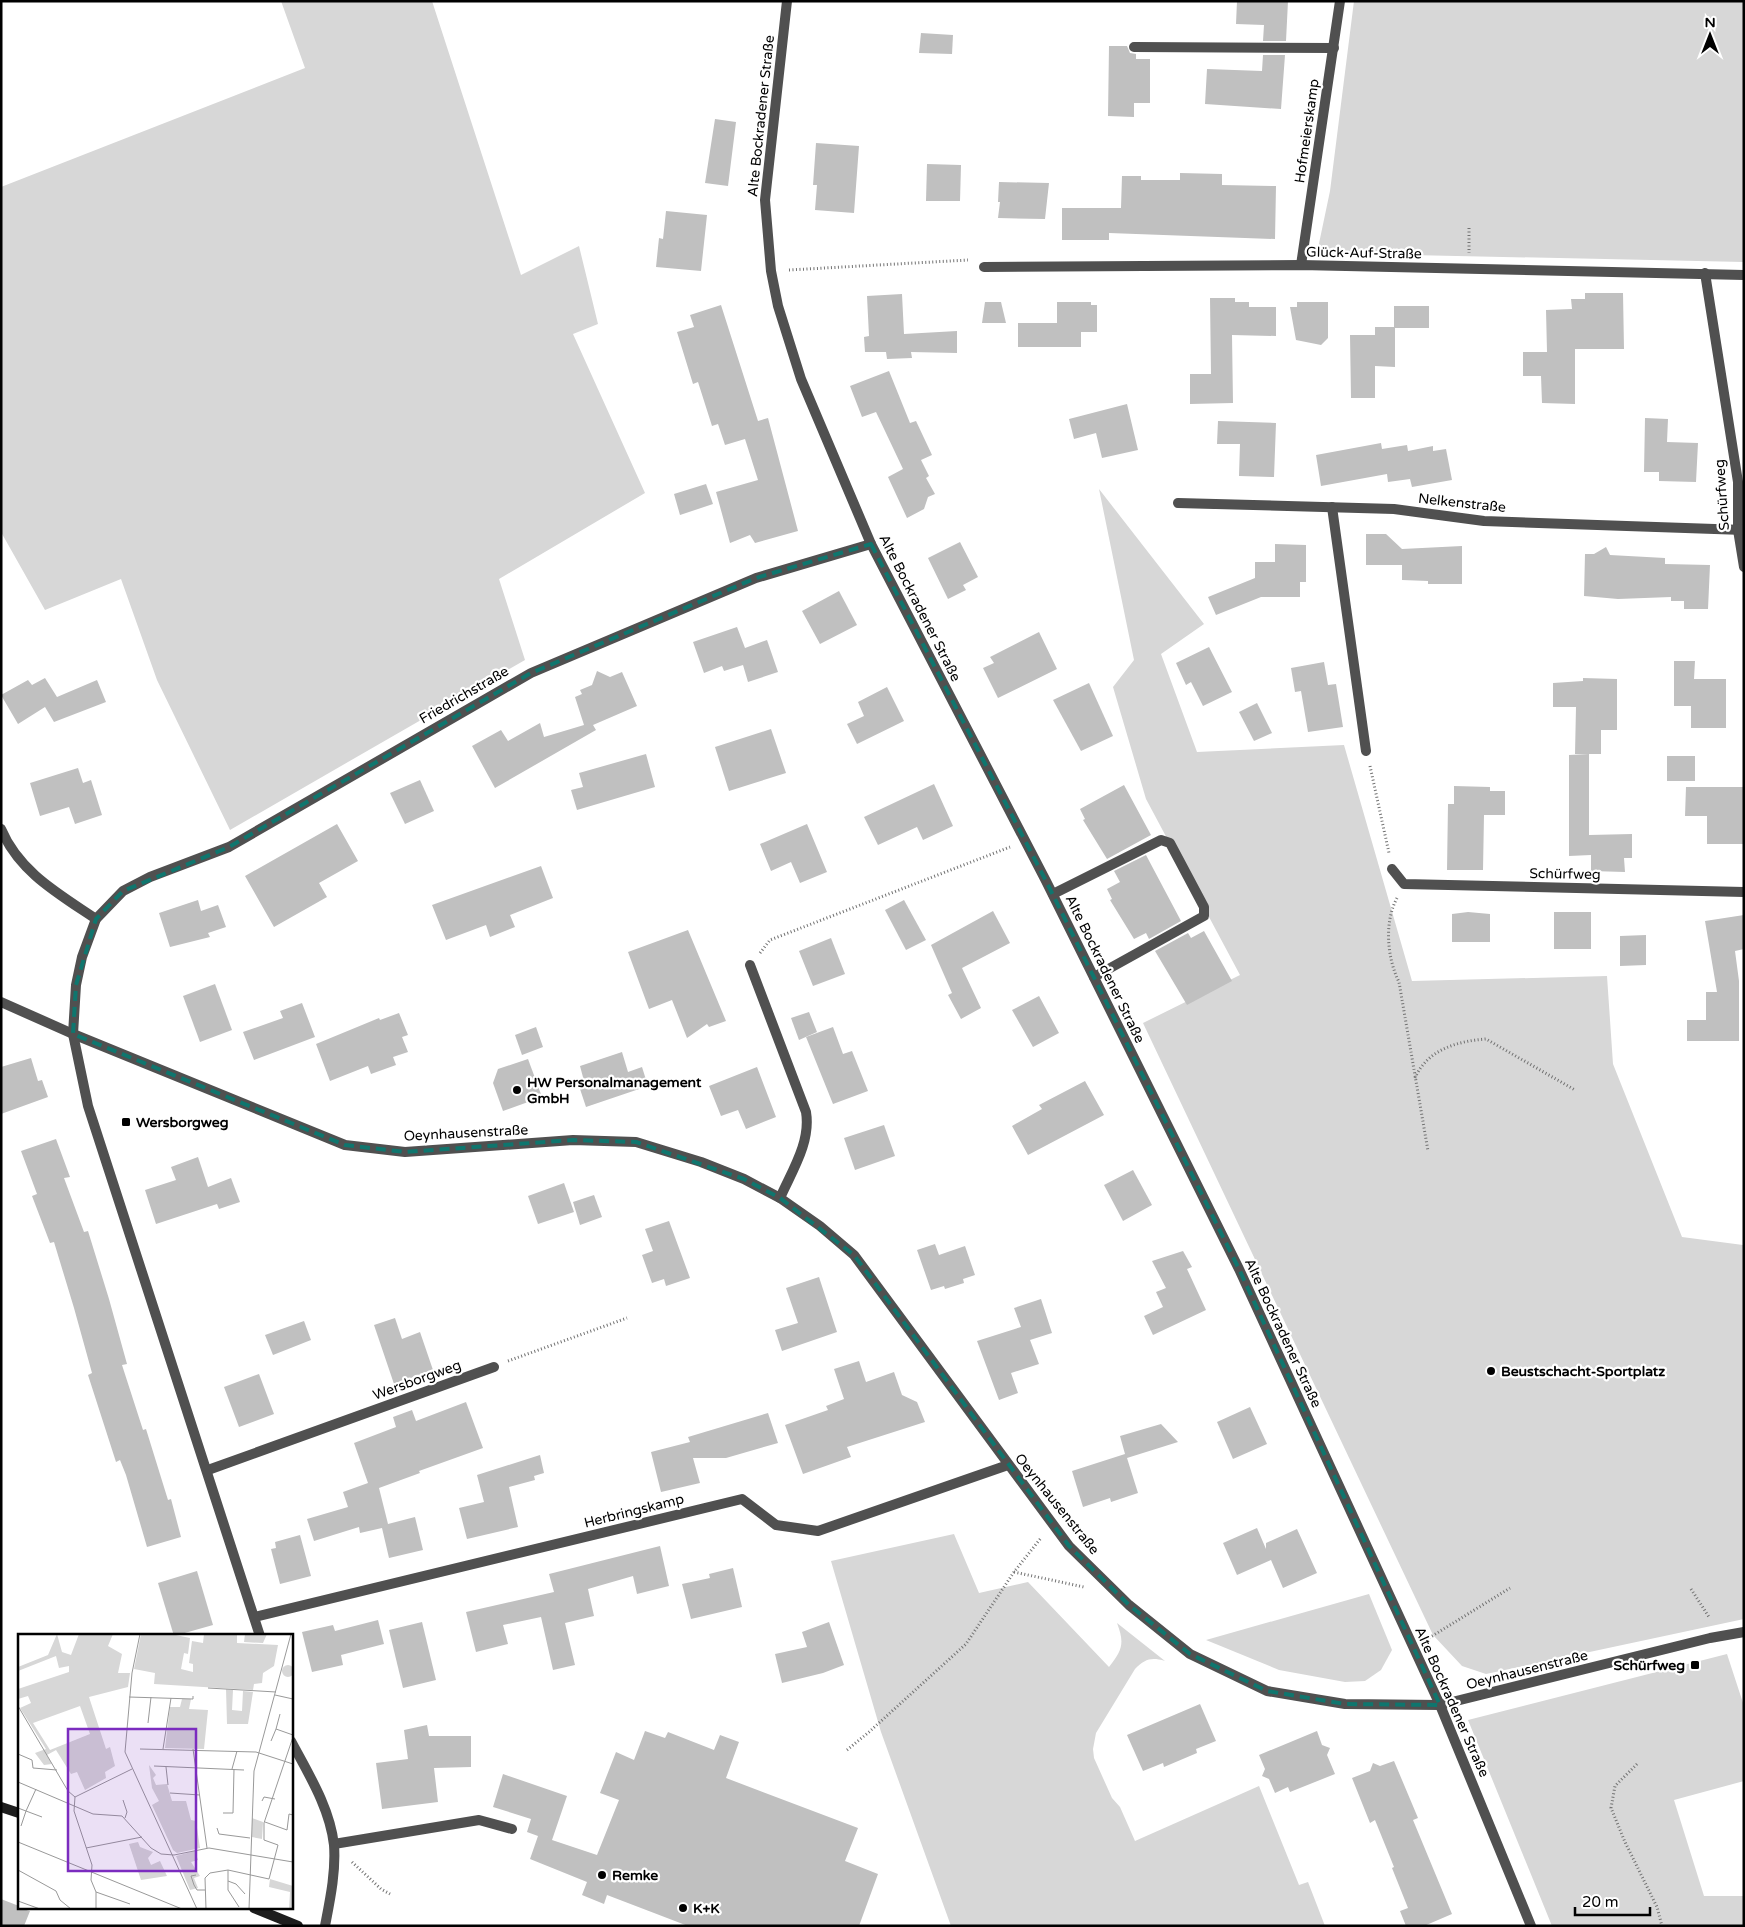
<svg xmlns="http://www.w3.org/2000/svg" width="1745" height="1927" viewBox="0 0 1745 1927" font-family="'Varela Round',sans-serif">
<style>
.green{fill:#d7d7d7}
.building{fill:#c0c0c0}
.lines{fill:none;stroke-linecap:round;stroke-linejoin:round}
.path{stroke:#727272;stroke-width:3;stroke-dasharray:1 2.5;stroke-linecap:butt}
.service{stroke:#505050;stroke-width:10}
.minor{stroke:#505050;stroke-width:10}
.tertiary{stroke:#505050;stroke-width:10}
.secondary{stroke:#1d1d1d;stroke-width:10}
.marked{fill:none;stroke:#0f766e;stroke-width:4;stroke-dasharray:10 6;stroke-linejoin:round}
.poi-dot{fill:#000;stroke:#fff;stroke-width:2}
.labels{text-anchor:middle;dominant-baseline:central;stroke-width:4.5;stroke-linejoin:round;paint-order:stroke}
.street-label{font-size:14px;fill:#000;stroke:#fff}
.poi-label{font-size:14px;font-weight:bold;fill:#000;stroke:#fff;text-anchor:start}
.inset-road{fill:none;stroke:#999;stroke-width:1}
.view{fill:#7b2cbf;fill-opacity:0.15;stroke:#7b2cbf;stroke-width:2.5}
.inset-edge{fill:none;stroke:#000;stroke-width:2.5}
</style>
<rect width="100%" height="100%" fill="#fff"/>
<g class="green">
<path d="M281,1H432L521,275L579,246L598,324L573,334L645,493L499,579L525,660L230,830L157,680L121,579L45,610L1,532V187L305,68Z"/>
<path d="M1354,1H1744V262L1317,253L1330,191Z"/>
<path d="M1099,489L1204,624L1161,654L1197,752L1344,745L1412,981L1607,976L1613,1064L1682,1237L1743,1245L1744,1619L1486,1674L1462,1666L1433,1635L1143,1023L1240,975L1146,799L1113,687L1134,660Z"/>
<path d="M954,1534L979,1593L1028,1582L1109,1667C1122,1650 1125,1644 1117,1623L1165,1661C1151,1657 1145,1659 1135,1669L1096,1733L1093,1749L1094,1758L1112,1798L1120,1807L1135,1841L1259,1786L1299,1885L1308,1882L1325,1926H951L881,1732L831,1561Z"/>
<path d="M1369,1594L1392,1650L1381,1670L1365,1681L1345,1682L1279,1670L1206,1640Z"/>
<path d="M1727,1654L1744,1706V1781L1674,1800L1704,1896H1744V1926H1552L1468,1720Z"/>
</g>
<g class="building">
<path d="M1237,1H1288L1286,41H1263L1264,25L1236,24Z"/>
<path d="M921,33L953,35L952,54L919,53Z"/>
<path d="M1109,46H1127L1130,53L1136,54V59H1150V103H1134V117L1108,116Z"/>
<path d="M1263,55H1285L1281,109L1205,104L1207,69L1262,71Z"/>
<path d="M715,119L736,122L728,186L705,183Z"/>
<path d="M816,143L859,146L854,213L815,210L817,185H813Z"/>
<path d="M927,164L961,165L960,201H926Z"/>
<path d="M1180,173L1222,174V185L1276,186L1275,239L1109,233V240H1062V208H1121L1122,176H1141V180H1180Z"/>
<path d="M999,182L1049,183L1045,219L998,218L1000,202H998Z"/>
<path d="M666,211L707,215L701,271L656,267L659,238L663,239Z"/>
<path d="M1585,293H1623L1624,349H1575V404L1542,403L1541,376H1523V352H1547L1546,310L1572,309L1571,299H1585Z"/>
<path d="M902,294L904,334L957,331V353L911,352L912,358L887,359L886,352H865L864,337L869,336L867,296Z"/>
<path d="M1210,298H1235V302H1249V307H1276V336L1232,335L1233,403L1190,404V374H1211Z"/>
<path d="M985,302H1001L1006,323H982Z"/>
<path d="M1057,302H1091V305H1097V332H1081V347H1018V323H1057Z"/>
<path d="M1297,302H1328V338L1321,345L1296,340L1290,307H1297Z"/>
<path d="M721,305L758,421L768,418L798,531L755,543L750,535L730,543L716,492L758,480L745,439L725,445L718,424L712,426L698,382L693,384L677,332L694,327L690,315Z"/>
<path d="M1394,306H1429V328H1395V367L1375,366V398H1351L1350,335H1375V327H1394Z"/>
<path d="M889,371L910,423L916,421L932,455L921,460L929,476L926,478L935,494L928,497L924,509L907,518L888,477L903,469L876,412L862,417L850,386Z"/>
<path d="M1127,404L1138,450L1102,458L1096,433L1074,439L1069,419Z"/>
<path d="M1645,418L1668,419L1667,442L1698,443L1696,482L1659,481V472H1644Z"/>
<path d="M1218,421L1276,423L1274,477L1239,476L1240,444H1217Z"/>
<path d="M1381,443L1382,449L1407,445L1408,451L1433,446V451L1446,449L1452,480L1412,487L1410,479L1388,482L1387,474L1321,486L1316,455Z"/>
<path d="M706,484L713,504L680,515L674,494Z"/>
<path d="M1366,534H1386L1402,549L1462,546V584H1428V581L1402,580V565H1366Z"/>
<path d="M960,542L978,577L963,585L966,590L948,599L928,558Z"/>
<path d="M1275,544L1306,545V582H1300V597H1261L1216,615L1208,597L1255,578V562H1275Z"/>
<path d="M1606,547L1610,555L1665,558V564L1710,565L1708,609H1684V601H1671V597L1618,599L1584,596L1585,554H1594Z"/>
<path d="M839,591L857,625L820,644L802,611Z"/>
<path d="M737,627L745,648L767,640L778,672L748,682L743,665L724,671L722,666L704,673L693,642Z"/>
<path d="M1039,632L1057,669L998,698L983,668L994,663L990,657Z"/>
<path d="M1209,647L1232,692L1203,706L1191,682L1186,685L1176,663Z"/>
<path d="M1674,661H1695L1694,679H1726V728H1691V706H1674Z"/>
<path d="M1324,662L1328,685L1336,684L1343,727L1308,732L1301,691L1295,692L1291,668Z"/>
<path d="M597,671L610,677L622,672L637,706L593,725L596,730L495,788L472,746L501,730L508,741L540,723L544,737L584,725L575,697L582,694L580,690L592,685Z"/>
<path d="M45,678L57,697L97,680L106,702L54,722L45,707L18,724L1,695L28,680L32,685Z"/>
<path d="M1583,678L1617,679V730H1601V754H1575L1576,707H1553V683L1583,681Z"/>
<path d="M1089,683L1113,736L1081,751L1053,700Z"/>
<path d="M887,687L904,721L857,744L847,724L864,716L858,702Z"/>
<path d="M1257,703L1272,733L1254,741L1239,712Z"/>
<path d="M771,729L786,773L729,791L715,747Z"/>
<path d="M646,754L655,787L577,810L571,790L583,787L579,773Z"/>
<path d="M1589,754V835L1632,834V858H1624L1625,872L1591,871V855L1569,856V755Z"/>
<rect x="1667" y="756" width="28" height="25"/>
<path d="M78,768L83,783L91,780L102,815L75,824L69,807L40,816L30,783Z"/>
<path d="M420,780L434,811L405,824L390,793Z"/>
<path d="M934,784L953,826L923,840L917,827L878,845L864,817Z"/>
<path d="M1124,785L1151,835L1107,859L1083,820L1085,819L1080,809Z"/>
<path d="M1454,786L1490,787V791H1505V815H1484L1483,870H1447L1448,804H1454Z"/>
<path d="M1686,787H1743V844H1707V816H1685Z"/>
<path d="M337,824L358,861L319,883L327,897L274,927L245,876Z"/>
<path d="M807,824L827,872L800,883L791,862L771,871L760,844Z"/>
<path d="M1146,855L1181,921L1149,939L1146,933L1134,939L1110,900L1112,899L1107,889L1120,882L1114,871Z"/>
<path d="M541,866L553,898L510,915L515,927L490,937L486,925L446,940L432,905Z"/>
<path d="M198,900L201,911L218,905L226,927L208,933L210,937L170,947L159,913Z"/>
<path d="M904,900L926,940L906,950L885,910Z"/>
<path d="M993,911L1010,943L962,968L981,1008L961,1019L948,995L952,993L931,945Z"/>
<path d="M1468,912L1490,914V942H1452V914Z"/>
<rect x="1554" y="912" width="37" height="37"/>
<path d="M1744,915V949L1735,951L1739,981V1041H1687V1020H1706V992H1717L1705,921Z"/>
<path d="M688,930L726,1021L709,1027L707,1024L687,1038L672,1000L649,1009L628,952Z"/>
<path d="M1204,931L1232,981L1187,1005L1155,951L1188,933L1191,938Z"/>
<path d="M1646,935V965L1620,966V936Z"/>
<path d="M831,938L845,974L813,986L799,951Z"/>
<path d="M215,984L232,1030L200,1042L183,996Z"/>
<path d="M1039,996L1059,1033L1033,1047L1012,1010Z"/>
<path d="M302,1003L315,1037L254,1060L243,1032L283,1018L280,1011Z"/>
<path d="M809,1012L817,1032L799,1040L791,1018Z"/>
<path d="M399,1013L408,1035L402,1037L408,1052L393,1057L396,1065L371,1074L368,1066L330,1081L316,1044L379,1018L380,1020Z"/>
<path d="M536,1027L543,1047L522,1055L515,1035Z"/>
<path d="M833,1027L843,1054L852,1051L868,1091L833,1104L806,1037Z"/>
<path d="M622,1052L628,1072L642,1067L648,1086L586,1107L578,1083L584,1081L580,1066Z"/>
<path d="M31,1058L38,1081L42,1080L48,1097L1,1114V1067Z"/>
<path d="M528,1059L542,1097L503,1111L493,1083L498,1069Z"/>
<path d="M757,1067L776,1117L746,1129L738,1110L721,1116L709,1086Z"/>
<path d="M1085,1081L1104,1115L1028,1155L1012,1126L1042,1109L1039,1105Z"/>
<path d="M884,1125L895,1156L855,1170L844,1138Z"/>
<path d="M56,1139L70,1177L64,1178L84,1232L88,1231L109,1299L127,1364L122,1365L143,1430L146,1429L168,1500L171,1499L181,1537L147,1547L126,1475L120,1460L116,1462L88,1375L92,1373L74,1308L54,1242L50,1243L32,1196L37,1194L21,1151Z"/>
<path d="M198,1157L208,1187L231,1178L240,1202L219,1209L217,1204L156,1224L145,1190L176,1180L171,1167Z"/>
<path d="M1133,1170L1152,1205L1123,1221L1104,1185Z"/>
<path d="M564,1183L574,1212L538,1224L528,1196Z"/>
<path d="M594,1195L602,1217L580,1225L573,1202Z"/>
<path d="M669,1221L690,1278L666,1286L664,1279L652,1283L642,1255L653,1251L645,1229Z"/>
<path d="M935,1244L939,1255L965,1246L975,1275L963,1279L964,1283L945,1289L944,1286L931,1290L917,1250Z"/>
<path d="M1183,1251L1192,1267L1187,1269L1206,1310L1153,1335L1144,1316L1163,1307L1156,1292L1166,1288L1152,1261Z"/>
<path d="M819,1277L837,1332L782,1351L775,1330L798,1323L786,1288Z"/>
<path d="M1041,1299L1052,1333L1030,1340L1039,1364L1011,1373L1018,1393L999,1400L977,1341L1021,1327L1014,1308Z"/>
<path d="M395,1318L402,1339L420,1332L433,1370L394,1384L374,1325Z"/>
<path d="M304,1321L311,1340L273,1355L265,1335Z"/>
<path d="M859,1361L866,1382L894,1372L902,1395L917,1402L925,1422L847,1447L851,1457L803,1474L785,1425L828,1410L826,1406L844,1399L834,1369Z"/>
<path d="M259,1374L274,1414L239,1427L224,1387Z"/>
<path d="M466,1402L483,1448L419,1471L420,1473L379,1488L388,1524L415,1517L423,1550L389,1558L382,1528L360,1533L359,1527L314,1541L307,1519L348,1507L343,1492L368,1483L354,1443L396,1427L393,1417L412,1410L416,1421Z"/>
<path d="M1250,1407L1267,1444L1233,1459L1217,1422Z"/>
<path d="M768,1413L778,1443L726,1458H693L700,1483L661,1492L651,1452L690,1442L688,1437Z"/>
<path d="M1161,1424L1178,1442L1127,1458L1138,1493L1111,1502L1110,1498L1083,1507L1072,1471L1125,1454L1120,1436Z"/>
<path d="M540,1455L544,1473L534,1476L535,1480L509,1487L518,1527L467,1539L459,1508L484,1502L477,1475Z"/>
<path d="M1257,1528L1266,1549V1543L1297,1529L1317,1573L1283,1588L1271,1560L1237,1575L1223,1543Z"/>
<path d="M300,1535L311,1576L280,1584L271,1549L276,1548L275,1542Z"/>
<path d="M660,1546L669,1586L637,1594L633,1576L588,1589L594,1616L565,1623L575,1665L553,1670L541,1617L503,1625L508,1644L476,1652L466,1612L554,1592L549,1574Z"/>
<path d="M733,1568L742,1607L691,1619L682,1584L710,1578L709,1574Z"/>
<path d="M197,1571L213,1625L174,1636L158,1583Z"/>
<path d="M378,1620L384,1644L341,1655L343,1665L312,1672L302,1632L333,1625L335,1631Z"/>
<path d="M422,1622L436,1680L403,1688L389,1630Z"/>
<path d="M829,1622L844,1665L823,1673L782,1683L775,1654L807,1647L802,1632Z"/>
<path d="M1200,1704L1216,1741L1196,1749L1197,1753L1164,1767L1163,1763L1143,1771L1127,1735Z"/>
<path d="M427,1725L429,1736H471V1767L434,1768L438,1802L382,1809L376,1763L408,1759L404,1730Z"/>
<path d="M645,1731L665,1738L668,1732L714,1750L720,1735L739,1742L726,1778L858,1828L845,1861L878,1874L859,1926H688L607,1895L604,1904L582,1895L587,1882L530,1859L538,1836L527,1832L531,1819L493,1807L503,1774L567,1796L552,1840L597,1855L619,1800L600,1793L616,1752L634,1760Z"/>
<path d="M1317,1731L1322,1745L1330,1748L1327,1755L1335,1774L1290,1792L1288,1787L1275,1793L1269,1779L1262,1776L1265,1769L1259,1755Z"/>
<path d="M1394,1761L1418,1818L1413,1820L1452,1914L1424,1926H1406L1400,1911L1408,1908L1392,1868L1394,1867L1375,1820L1370,1823L1352,1778L1370,1771L1373,1763L1380,1766Z"/>
<path d="M1,1899L19,1906V1908L30,1911L24,1926H1Z"/>
</g>
<g class="lines">
<g class="path">
<path d="M1469,228V253"/>
<path d="M789,270L968,260"/>
<path d="M1370,766L1389,853"/>
<path d="M1397,898C1384,922 1387,958 1399,982L1428,1151"/>
<path d="M760,953L770,940L1010,847"/>
<path d="M1415,1078C1427,1050 1457,1041 1486,1039L1575,1090"/>
<path d="M508,1361L627,1318"/>
<path d="M1014,1572L1084,1587"/>
<path d="M1691,1589L1709,1617"/>
<path d="M1429,1638L1510,1588"/>
<path d="M847,1750L869,1732L966,1644L1014,1572L1041,1538"/>
<path d="M1637,1764L1615,1786L1611,1808L1625,1842L1657,1907L1662,1926"/>
<path d="M352,1862L381,1889L390,1894"/>
</g>
<g class="service">
<path d="M1134,47L1334,48"/>
<path d="M1053,894L1161,840L1170,843L1204,907V916L1094,977"/>
<path d="M208,1470L494,1367"/>
<path d="M334,1844L479,1820L512,1829"/>
</g>
<g class="minor">
<path d="M1301,265L1340,1"/>
<path d="M984,267L1301,265L1744,275"/>
<path d="M1705,273L1738,482V530L1744,567"/>
<path d="M1178,503L1394,509L1484,521L1744,530"/>
<path d="M1332,507L1366,751"/>
<path d="M1,829C19,872 59,894 96,919"/>
<path d="M1392,869L1404,884L1744,892"/>
<path d="M750,965L806,1112C811,1142 792,1171 780,1198"/>
<path d="M1,1002L73,1034L345,1145L405,1152L573,1140L636,1142L701,1162L744,1179L780,1198L820,1226L854,1255L1069,1546L1129,1605L1190,1654L1267,1691L1345,1704L1440,1705L1710,1638L1744,1632"/>
<path d="M255,1617L742,1499L776,1525L818,1531L1008,1465"/>
<path d="M260,1636L88,1106L73,1034L76,985L82,957L96,919L123,891L150,877L229,847L531,673L756,578L871,544"/>
<path d="M291,1741C308,1773 330,1808 334,1845C336,1872 330,1900 325,1926"/>
</g>
<path class="tertiary" d="M787,1L765,200L771,271L778,306L801,379L871,544L1046,881L1239,1269L1440,1705L1531,1926"/>
<g class="secondary">
<path d="M1,1807L19,1813"/>
<path d="M254,1908L298,1926"/>
</g>
</g>
<path class="marked" d="M871,544L1046,881L1239,1269L1440,1705L1345,1704L1267,1691L1190,1654L1129,1605L1069,1546L854,1255L780,1198L744,1179L636,1142L573,1140L405,1152L345,1145L73,1034L76,985L96,919L123,891L229,847L531,673L756,578Z"/>
<g class="poi-dot">
<circle cx="517" cy="1090" r="5"/>
<rect x="121" y="1117" width="10" height="10" rx="2.5"/>
<circle cx="1491" cy="1371" r="5"/>
<rect x="1690" y="1660" width="10" height="10" rx="2.5"/>
<circle cx="602" cy="1875" r="5"/>
<circle cx="683" cy="1908" r="5"/>
</g>
<g class="labels">
<g class="street-label">
<text transform="translate(761 116) rotate(-84)">Alte Bockradener Straße</text>
<text transform="translate(1307 131) rotate(-82)">Hofmeierskamp</text>
<text transform="translate(1364 253) rotate(1)">Glück-Auf-Straße</text>
<text transform="translate(1722 495) rotate(-94)">Schürfweg</text>
<text transform="translate(1462 503) rotate(6)">Nelkenstraße</text>
<text transform="translate(920 608) rotate(63)">Alte Bockradener Straße</text>
<text transform="translate(464 695) rotate(-30)">Friedrichstraße</text>
<text transform="translate(1565 874) rotate(1)">Schürfweg</text>
<text transform="translate(1105 969) rotate(64)">Alte Bockradener Straße</text>
<text transform="translate(466 1133) rotate(-3)">Oeynhausenstraße</text>
<text transform="translate(1283 1333) rotate(65)">Alte Bockradener Straße</text>
<text transform="translate(417 1380) rotate(-20)">Wersborgweg</text>
<text transform="translate(1057 1504) rotate(51)">Oeynhausenstraße</text>
<text transform="translate(634 1511) rotate(-14)">Herbringskamp</text>
<text transform="translate(1527 1670) rotate(-14)">Oeynhausenstraße</text>
<text transform="translate(1452 1702) rotate(66)">Alte Bockradener Straße</text>
</g>
<g class="poi-label">
<text x="527" y="1082">HW Personalmanagement<tspan x="527" dy="16">GmbH</tspan></text>
<text x="136" y="1122">Wersborgweg</text>
<text x="1501" y="1371">Beustschacht-Sportplatz</text>
<text x="1685" y="1665" text-anchor="end">Schürfweg</text>
<text x="612" y="1875">Remke</text>
<text x="693" y="1908">K+K</text>
</g>
</g>
<g transform="translate(18 1634)">
<rect width="275" height="275" fill="#fff"/>
<path d="M39,0L44,18L53,21L61,0H95L90,12L104,20L100,39H112L110,53L71,63L88,115L92,113L97,132L87,138L88,144L67,156L59,138L53,140L38,116L29,121L34,130L26,131L17,119L28,115L2,74L13,69L10,62L0,65V55L51,38V32L41,34L38,22L0,37V33L30,21ZM62,72L72,100L32,116L15,89ZM123,0H153L172,4L170,20L166,19L163,35L175,38V30L171,29L174,7L185,9L186,0H219V9L260,11L256,32L245,39L244,49L236,50L235,56L136,50L137,39L116,35ZM227,0H249L245,9L226,8ZM264 37a6 6 0 1 1 12 0a6 6 0 1 1-12 0ZM208,55L215,56L214,76L224,77L225,57L235,58L230,90H209ZM164,65H173L171,75L190,76L186,115L147,114L152,73H162ZM131,131L138,141L135,144L138,151L149,150L154,167H168L173,186L178,187L182,214L159,219L155,216L134,171L141,167L134,154ZM234,184L245,188L244,205L234,203ZM120,208L122,213L135,218L130,224L133,231L142,227L149,242L123,246L111,210ZM177,217L180,226L173,228L182,242L176,244L180,254L172,256L158,222ZM252,245L275,252V275H271L272,258L251,253Z" fill="#d7d7d7" fill-rule="evenodd"/>
<path class="inset-road" d="M122,0L114,39L107,118L179,275M190,54L258,58M257,61L275,65M111,63L175,65V62M0,72L50,157L57,163M130,89L133,63M258,95L262,80M253,107L258,95L275,101M122,115L238,118L275,130M145,115L153,64M175,115L189,214M0,120L14,126L15,134L39,136M136,132L226,136M148,133L150,151M214,135L219,117M0,148L75,180L104,182L133,214L143,220L156,221L191,214L275,228M18,155L8,177L24,183M152,159L182,161M57,163L56,177L74,231L73,246L78,258V275M57,163L114,135M105,166L109,178L107,184M244,167L246,163L257,165M0,174L8,177L3,192M205,179H215L216,135M247,188L269,196L271,180L275,181M199,194L201,200L232,204M0,208L164,275M68,214L124,203M0,236L38,257L42,266L53,275M210,236V256L221,273M178,241L173,242L176,251L179,256H187M210,247L218,250L227,260M78,258L112,270M0,267L22,275M188,275L187,244L192,239L210,236L251,245L260,211L246,206V189L275,103M231,275L236,137L273,0"/>
<path class="view" d="M50,95H178V237H50Z"/>
<rect width="275" height="275" class="inset-edge"/>
</g>
<rect width="1745" height="1927" fill="none" stroke="#000000" stroke-width="5"/>
<g transform="translate(1710 35)" stroke="#ffffff" stroke-width="4" paint-order="stroke">
<path d="M0-4L9 19L0 12L-9 19Z" fill="#000000"/>
<text y="-8" font-size="14" font-weight="bold" text-anchor="middle" fill="#000000">N</text>
</g>
<path d="M1575 1907v8h75v-8" fill="none" stroke="#000000" stroke-width="2.5"/>
<text x="1582" y="1907" font-size="15" fill="#000000" stroke="#ffffff" stroke-width="4" paint-order="stroke">20 m</text>
</svg>
